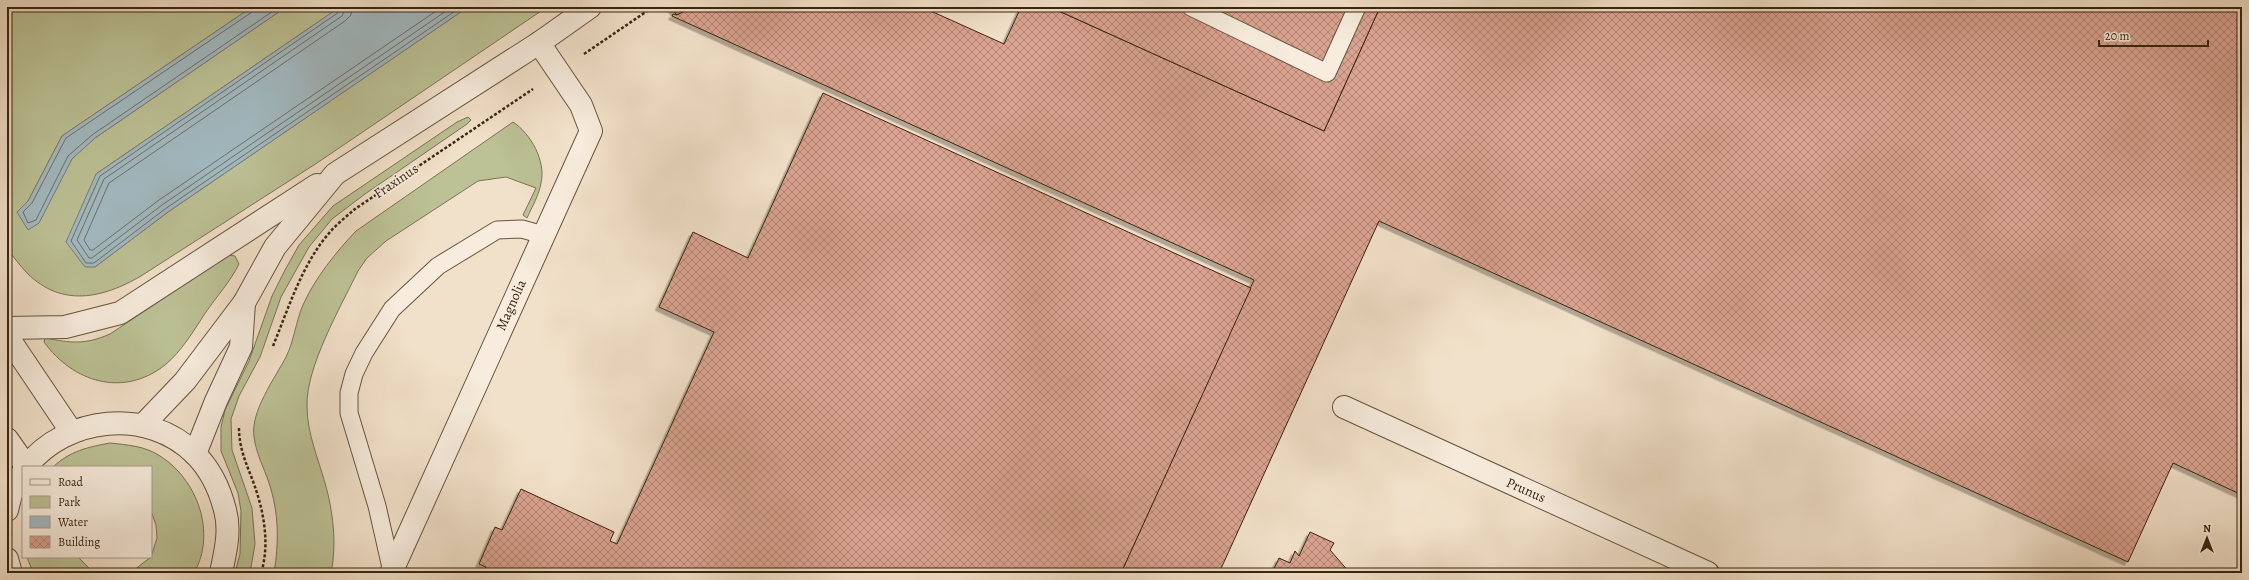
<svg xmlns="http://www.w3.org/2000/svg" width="2249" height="580" viewBox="0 0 2249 580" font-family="Alegreya,serif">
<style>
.green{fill:#bcc296;stroke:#7a7452}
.water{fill:#a2bac2;stroke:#787e7a}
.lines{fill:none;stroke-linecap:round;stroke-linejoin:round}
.shore{stroke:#6e7068;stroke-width:1}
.building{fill:url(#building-cross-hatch);stroke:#39250f;filter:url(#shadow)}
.lane-casing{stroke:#67543e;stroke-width:19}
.street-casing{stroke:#67543e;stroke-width:24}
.path{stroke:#39250f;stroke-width:2.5;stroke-dasharray:3 2;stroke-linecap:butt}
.lane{stroke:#f7ecdd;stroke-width:17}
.street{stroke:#f7ecdd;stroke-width:22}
.labels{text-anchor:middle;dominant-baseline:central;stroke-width:3.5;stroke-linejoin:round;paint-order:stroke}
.street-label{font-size:14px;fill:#39250f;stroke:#f7ecdd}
</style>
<defs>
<pattern id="building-cross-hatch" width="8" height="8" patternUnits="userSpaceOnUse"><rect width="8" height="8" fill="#daa391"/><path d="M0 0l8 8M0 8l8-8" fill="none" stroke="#b28575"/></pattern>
<filter id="shadow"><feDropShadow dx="-3.5" dy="3.5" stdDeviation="0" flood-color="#0004"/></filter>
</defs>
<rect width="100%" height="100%" fill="#f2e1ca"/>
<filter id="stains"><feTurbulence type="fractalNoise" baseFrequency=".005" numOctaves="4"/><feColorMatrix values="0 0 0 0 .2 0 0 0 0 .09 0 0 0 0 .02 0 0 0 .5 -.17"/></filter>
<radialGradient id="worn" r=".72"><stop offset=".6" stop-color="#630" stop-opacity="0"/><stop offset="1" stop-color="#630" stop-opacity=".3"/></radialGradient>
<g class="green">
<path d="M7,7H252L62,136L28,201L17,212L39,222L72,158L95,138L286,7H340L96,174L95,267L168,212L468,7H547L317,163L141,276C103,298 62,308 27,273C20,266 14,257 7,249Z"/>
<path d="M468,117L471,120L467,124L365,194L332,219L309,247L281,297L260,357L239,396L231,419L232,450L252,508L255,544L250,573H235L240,554L241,511L238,493L221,451V427L225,410L249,361L272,296L285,270L299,245L333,206L457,122Z"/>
<path d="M513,122C531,134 546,161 541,183C539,195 532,207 527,218L523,215L536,188L506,177L478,181L386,241L367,258L358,271C340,308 306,367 307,406C307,433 318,458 325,483C333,511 337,544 331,573H274C279,542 279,513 269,483C264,468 256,453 254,437C250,412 275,378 286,357C294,341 296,321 303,305C315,278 336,252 356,231Z"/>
<path d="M229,255L235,256L239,264C230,282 217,296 206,312C194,330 182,351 165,365C123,398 73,382 44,342L45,338C71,343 85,345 110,334Z"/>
<path d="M110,443C128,445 145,446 160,456C197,479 217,533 194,573H130L151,557L157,538L156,525L151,511V467H53C70,451 88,447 110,443Z"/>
<path d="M27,557H78L91,570L98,573H33Z"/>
</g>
<g class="water">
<path d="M252,7H286L95,138L72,159L39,223L28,230L17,212L28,201L62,136Z"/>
<path d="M340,7H468L168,212L95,267H85L66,242L96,174Z"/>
</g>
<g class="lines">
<g class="shore">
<path d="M254,7L252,12L66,138L32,203L23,212L28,223L36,220L68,156L92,135L279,7"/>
<path d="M341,7L339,12L100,176L71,241L86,263H94L165,209L461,7"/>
<path d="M346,7L342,16L104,179L77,240L89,258H92L162,205L452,7"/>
<path d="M352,7L351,15L345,21L109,183L84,240L90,250H93L159,200L442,7"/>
</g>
</g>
<g class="building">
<path d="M670,7H692L677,15Z"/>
<path d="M692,7H922L1004,44L1021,7H1050L1324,131L1380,7H2242V495L2173,463L2128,562L1379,221L1219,573H1121L1254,280L672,16L673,14L677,15Z"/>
<path d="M1050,7H1380L1324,131Z"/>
<path d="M823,93L1251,288L1121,573H483L486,567L479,564L495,527L502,530L521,489L614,532L610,541L617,544L714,332L659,307L693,232L748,258Z"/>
<path d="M1310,532L1334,543L1330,550L1350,573H1272L1279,558L1290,563L1295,551L1299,556Z"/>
</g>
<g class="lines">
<g class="lane-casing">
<g id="lane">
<path d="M1191,7L1327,73L1357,7"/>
<path d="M392,572L377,506L349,413V393L354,374L364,353L392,309L438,266L497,230L522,229L543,235"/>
</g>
</g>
<g class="street-casing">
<g id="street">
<path d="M7,328L65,327L120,313L317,185"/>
<path d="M7,336L71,431"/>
<path d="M1344,407L1708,573"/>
<path d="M143,425L185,381L244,303L275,247L335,174L539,43L590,7"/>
<path d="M7,439L26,466"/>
<path d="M195,454L216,401L241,347L244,303"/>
<path d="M26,467C66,416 148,407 195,454C210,469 220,490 225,510C231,531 225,553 221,573"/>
<path d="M7,510L11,494L23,472"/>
<path d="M7,559L11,573"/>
<path d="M391,573L591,131L581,105L539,43"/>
</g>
</g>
<g class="path">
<path d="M584,54L653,7"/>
<path d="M273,346C289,307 302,264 330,232C337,224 347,216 355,209L533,89"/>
<path d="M239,428C239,449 247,465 254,484C264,512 270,545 261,573"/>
</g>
<use href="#lane" class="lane"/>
<use href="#street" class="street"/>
</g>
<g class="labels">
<g class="street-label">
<text transform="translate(396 181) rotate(-34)">Fraxinus</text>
<text transform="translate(511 305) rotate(-66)">Magnolia</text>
<text transform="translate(1526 490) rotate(24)">Prunus</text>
</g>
</g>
<rect width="2249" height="580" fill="none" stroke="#f2e1ca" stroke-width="24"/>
<rect x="8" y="8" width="2233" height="564" fill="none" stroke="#39250f" stroke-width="2"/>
<rect x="12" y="12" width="2225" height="556" fill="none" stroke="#39250f"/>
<rect x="22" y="466" width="130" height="92" fill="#f7ecdd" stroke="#ab9c8b"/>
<rect x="30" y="479" width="20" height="6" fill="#f7ecdd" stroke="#ab9c8b"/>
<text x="58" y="486" font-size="12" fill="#39250f">Road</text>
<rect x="30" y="496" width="20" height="12" fill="#bcc296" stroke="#ab9c8b"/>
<text x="58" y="506" font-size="12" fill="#39250f">Park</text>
<rect x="30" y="516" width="20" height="12" fill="#a2bac2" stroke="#ab9c8b"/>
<text x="58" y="526" font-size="12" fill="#39250f">Water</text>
<rect x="30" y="536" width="20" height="12" fill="url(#building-cross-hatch)" stroke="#ab9c8b"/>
<text x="58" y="546" font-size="12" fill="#39250f">Building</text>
<g transform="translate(2207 538)" stroke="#f7ecdd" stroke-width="3" paint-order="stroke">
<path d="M0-3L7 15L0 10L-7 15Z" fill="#39250f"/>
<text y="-6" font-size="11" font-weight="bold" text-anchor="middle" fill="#39250f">N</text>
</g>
<path d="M2099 40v6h109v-6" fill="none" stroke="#39250f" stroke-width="2"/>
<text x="2105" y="40" font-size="12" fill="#39250f" stroke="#f7ecdd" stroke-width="3" paint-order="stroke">20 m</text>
<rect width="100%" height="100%" filter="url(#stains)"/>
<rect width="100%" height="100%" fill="url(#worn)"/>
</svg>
